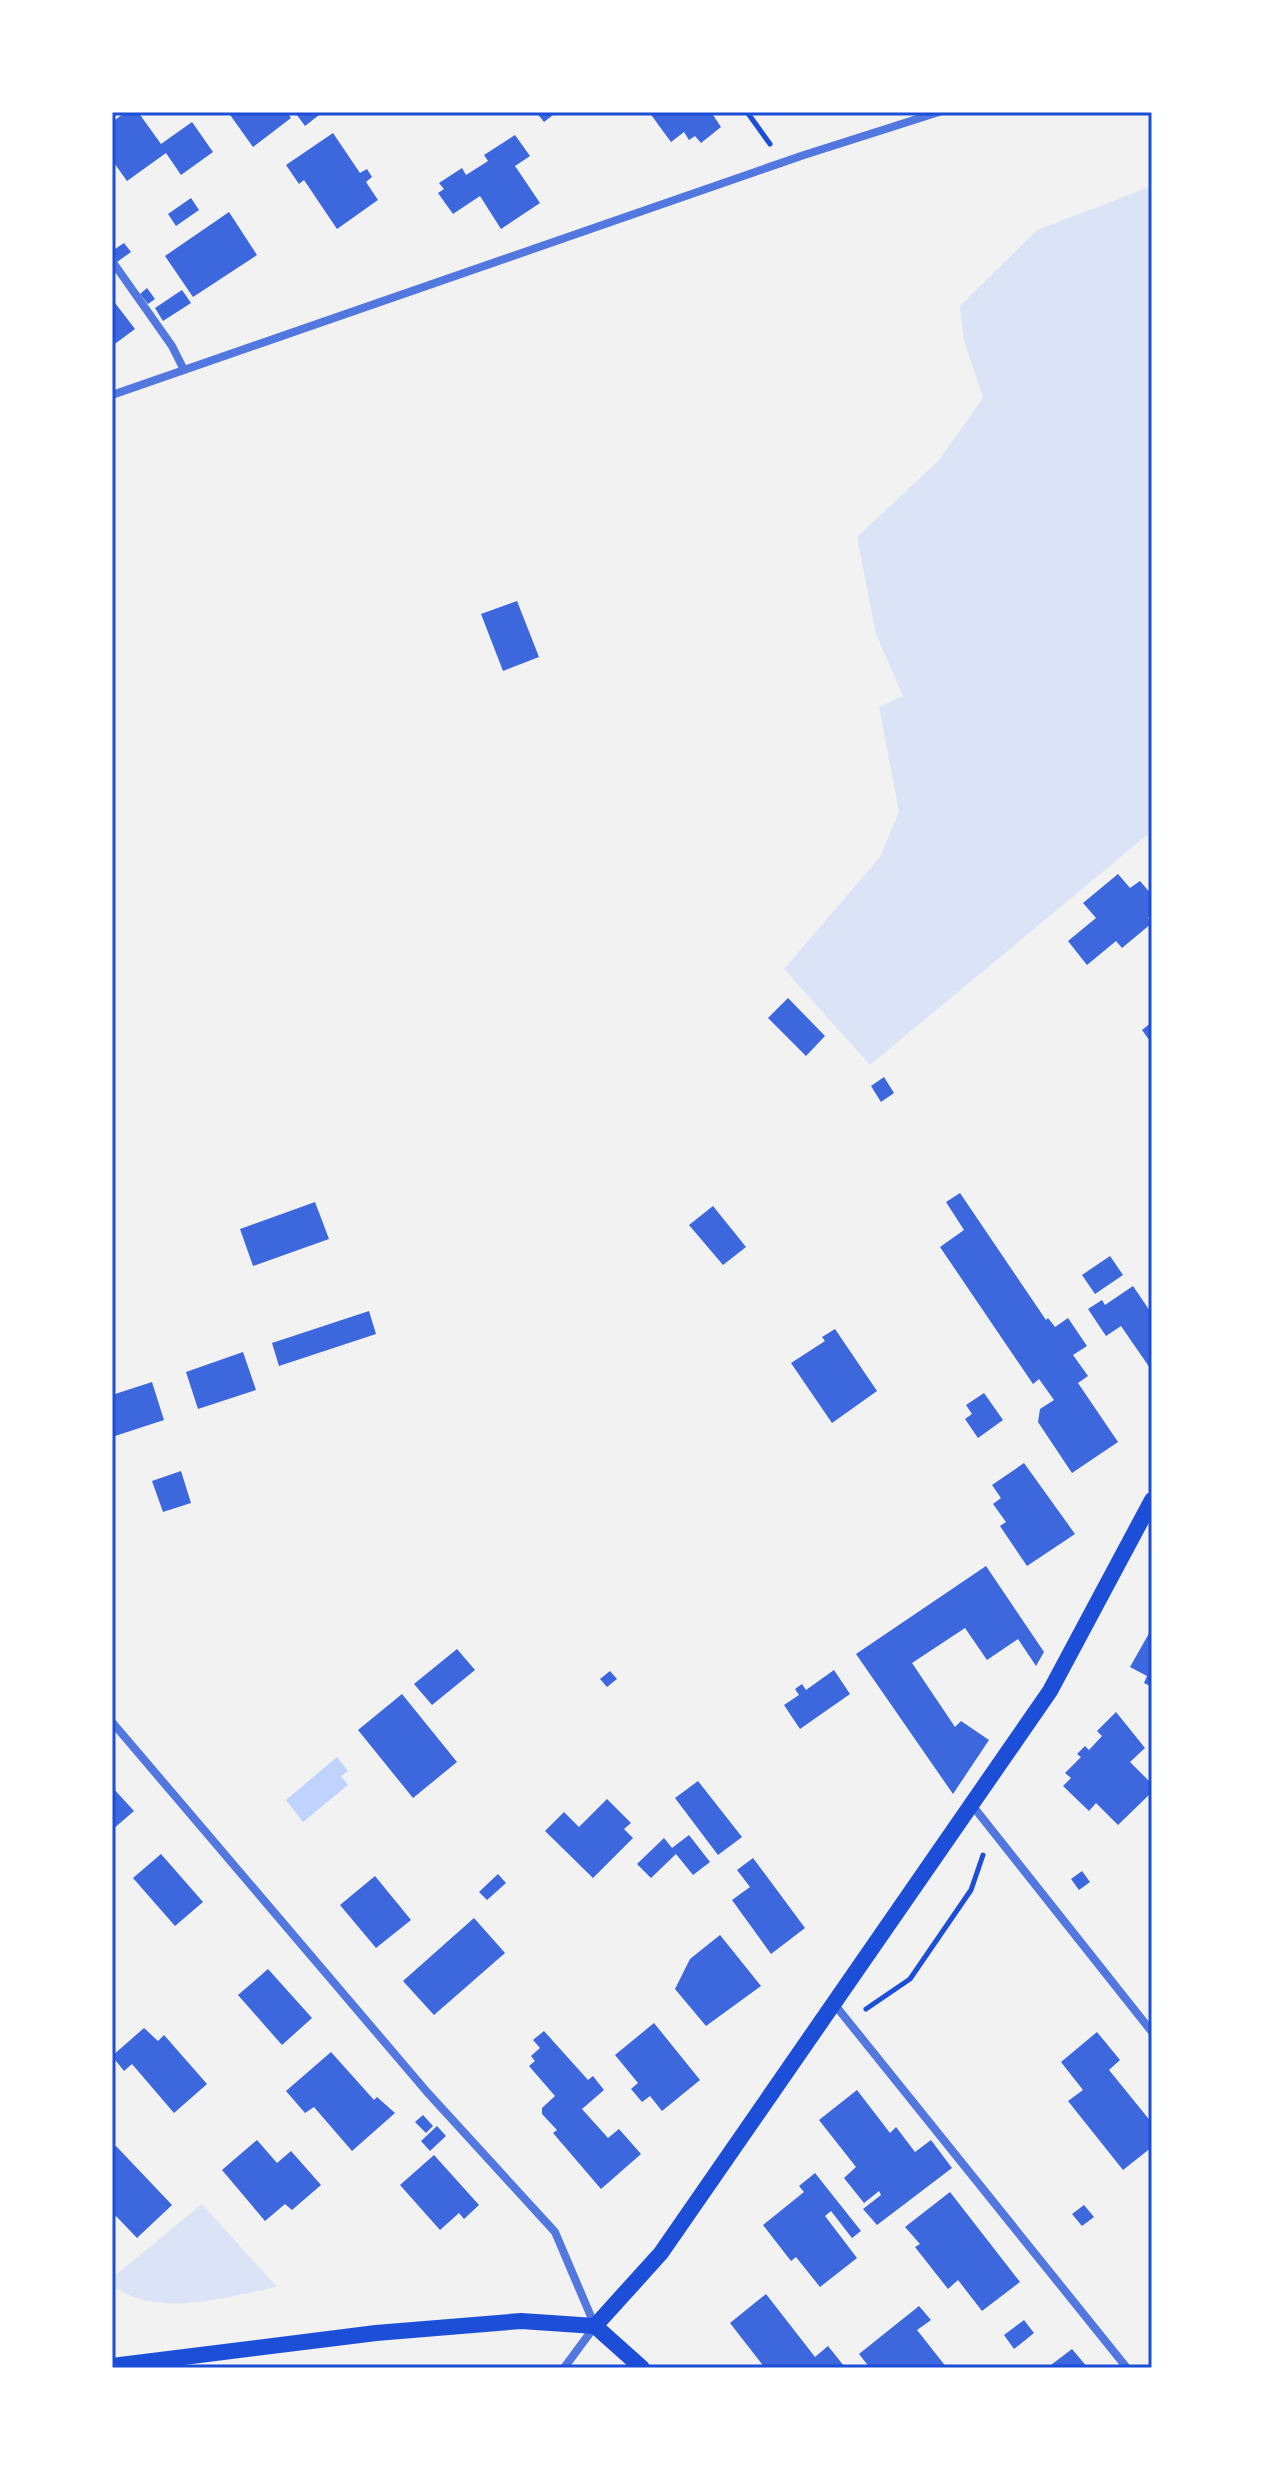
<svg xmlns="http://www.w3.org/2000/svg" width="1264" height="2480" viewBox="0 0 1264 2480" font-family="'Libre Baskerville',serif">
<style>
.green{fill:#dbe4f7}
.water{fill:#bfd3fe}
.building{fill:#3d67dc}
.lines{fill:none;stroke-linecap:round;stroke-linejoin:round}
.path{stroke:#1d4ed8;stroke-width:5}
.minor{stroke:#5277de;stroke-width:8}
.secondary{stroke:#1d4ed8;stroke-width:16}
.neatline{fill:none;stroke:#1d4ed8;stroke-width:3}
</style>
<rect width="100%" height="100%" fill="#f2f2f2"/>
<g class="green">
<path d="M1152,186V831L870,1065L784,969L880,857L899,812L879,707L903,696L876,634L857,537L939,460L983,398L964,340L960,306L1037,230Z"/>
<path d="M202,2204L277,2287C223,2297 162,2319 112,2286V2278Z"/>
</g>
<path class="water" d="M337,1757L348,1771L341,1776L348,1785L303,1822L286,1800Z"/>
<g class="building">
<path d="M126,112H138L161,144L192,122L213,152L181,175L166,153L127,181L112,160V122Z"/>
<path d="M228,112H287L291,118L253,147Z"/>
<path d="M302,112H323L305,126L297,115Z"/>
<path d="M536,112H557L544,122Z"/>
<path d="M649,112H711L721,127L701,143L695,136L689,140L684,132L671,142Z"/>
<path d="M333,133L360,173L367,169L372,177L366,182L378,200L337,229L304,180L299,184L286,165Z"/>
<path d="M515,135L530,156L515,166L540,203L501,229L480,196L453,214L438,193L444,189L439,183L462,168L466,175L488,161L484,155Z"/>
<path d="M191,198L199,210L176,226L168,214Z"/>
<path d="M229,212L257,255L193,297L165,256Z"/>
<path d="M124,243L131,252L117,262L112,251Z"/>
<path d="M147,288L155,299L148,304L140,294Z"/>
<path d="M182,290L191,303L163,321L155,308Z"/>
<path d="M112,299L135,329L112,346Z"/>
<path d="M517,601L539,657L503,671L481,614Z"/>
<path d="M1118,874L1130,888L1140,881L1152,895V914L1148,918L1152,923L1122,948L1116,941L1087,965L1068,941L1096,918L1083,903Z"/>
<path d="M788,998L825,1036L806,1056L768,1018Z"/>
<path d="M1152,1022V1044L1142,1030Z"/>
<path d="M884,1077L894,1093L881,1102L871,1086Z"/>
<path d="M960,1193L1046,1320L1048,1318L1055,1327L1068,1318L1087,1346L1073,1355L1088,1376L1078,1383L1118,1442L1072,1473L1038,1422L1040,1409L1054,1400L1039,1379L1033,1384L940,1247L964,1230L946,1202Z"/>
<path d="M315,1202L329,1239L253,1266L240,1229Z"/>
<path d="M713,1206L746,1247L723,1265L689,1225Z"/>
<path d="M1110,1256L1123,1275L1095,1294L1082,1275Z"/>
<path d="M1133,1286L1152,1314V1371L1121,1326L1106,1336L1088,1309L1102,1300L1105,1305Z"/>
<path d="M369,1311L376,1334L279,1366L272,1343Z"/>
<path d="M835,1329L877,1391L832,1423L791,1363L825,1341L822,1337Z"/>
<path d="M243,1352L256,1390L198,1409L186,1372Z"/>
<path d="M152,1382L164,1420L112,1437V1395Z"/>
<path d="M984,1393L1003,1420L978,1438L965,1419L972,1414L966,1405Z"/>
<path d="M1024,1463L1075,1534L1027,1566L1000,1526L1006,1522L993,1504L1001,1498L992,1485Z"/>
<path d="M181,1471L191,1503L163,1512L152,1481Z"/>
<path d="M986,1566L1044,1652L1036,1666L1018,1639L987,1660L965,1628L912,1663L955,1727L961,1721L989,1740L953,1794L856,1654Z"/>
<path d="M1152,1628V1687L1144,1683L1147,1676L1130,1667Z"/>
<path d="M457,1649L475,1670L432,1705L414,1684Z"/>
<path d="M834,1670L850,1694L800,1729L784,1705L799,1695L795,1689L802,1684L806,1690Z"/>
<path d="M610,1671L617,1679L607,1687L600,1679Z"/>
<path d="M402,1694L457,1762L413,1798L358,1730Z"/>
<path d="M1116,1712L1145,1748L1130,1762L1152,1784V1792L1118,1825L1096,1803L1089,1811L1063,1786L1071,1778L1065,1773L1081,1757L1077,1754L1085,1746L1089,1750L1102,1736L1097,1731Z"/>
<path d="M698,1781L742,1837L718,1855L675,1798Z"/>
<path d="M112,1787L134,1811L112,1830Z"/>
<path d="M607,1799L631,1823L624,1829L633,1838L593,1878L545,1831L564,1812L579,1827Z"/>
<path d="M689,1835L710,1862L693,1875L676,1854L651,1878L637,1864L664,1838L672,1848Z"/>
<path d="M161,1854L203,1902L175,1926L133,1878Z"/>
<path d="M753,1858L805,1928L771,1954L732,1900L750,1887L737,1870Z"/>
<path d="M1082,1871L1090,1882L1079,1890L1071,1879Z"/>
<path d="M498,1874L506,1883L487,1900L479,1892Z"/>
<path d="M375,1876L411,1920L376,1948L340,1905Z"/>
<path d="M474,1918L505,1953L434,2015L403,1981Z"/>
<path d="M720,1935L761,1986L706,2026L675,1989L690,1959Z"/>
<path d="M268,1969L312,2018L282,2045L238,1995Z"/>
<path d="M654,2023L700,2080L662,2111L650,2096L642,2102L631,2089L638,2083L615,2055Z"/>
<path d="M144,2028L158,2041L164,2035L207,2084L174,2113L132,2064L124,2071L112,2056Z"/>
<path d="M544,2031L588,2080L593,2076L604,2090L582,2109L608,2138L619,2129L641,2154L601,2189L553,2133L557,2130L542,2114V2108L555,2096L529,2066L535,2061L531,2056L540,2048L533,2040Z"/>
<path d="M1097,2032L1120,2060L1109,2070L1152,2123V2147L1123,2170L1068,2101L1083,2090L1061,2062Z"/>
<path d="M331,2052L374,2100L377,2097L395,2113L352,2151L314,2107L305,2113L286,2091Z"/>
<path d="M857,2090L890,2133L896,2127L915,2152L931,2140L952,2168L877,2225L863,2209L881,2195L879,2191L864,2203L844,2178L856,2167L819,2120Z"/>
<path d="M423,2115L433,2126L426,2133L415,2122Z"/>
<path d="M437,2126L446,2136L430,2151L421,2141Z"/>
<path d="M257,2140L277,2163L291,2151L321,2185L292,2210L285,2204L265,2221L222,2170Z"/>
<path d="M116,2146L172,2205L137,2238L116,2216L112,2220V2150Z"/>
<path d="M434,2155L479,2205L464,2219L459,2213L440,2230L400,2185Z"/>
<path d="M815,2173L861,2231L852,2238L831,2211L825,2216L857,2258L820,2287L796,2257L791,2261L763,2225L804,2192L799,2186Z"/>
<path d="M950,2192L1020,2282L982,2311L958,2280L948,2289L915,2247L920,2244L905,2227Z"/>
<path d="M1084,2205L1094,2217L1082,2226L1072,2214Z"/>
<path d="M766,2294L815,2357L828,2346L844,2366L841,2368H765L730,2323Z"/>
<path d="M919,2306L931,2320L917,2330L947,2368H870L859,2354Z"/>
<path d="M1024,2320L1034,2333L1014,2349L1004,2335Z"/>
<path d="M1072,2349L1088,2368H1047Z"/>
</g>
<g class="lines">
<g class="path">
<path d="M747,112L770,144"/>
<path d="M866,2009L910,1979L971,1890L983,1855"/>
</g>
<g class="minor">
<path d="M112,261L172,346L184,370"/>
<path d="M112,395L804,155L939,112"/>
<path d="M112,1722L427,2092L555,2232L595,2326L564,2368"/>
<path d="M972,1805L1152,2032"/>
<path d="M835,2005L1127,2368"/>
</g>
<g class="secondary">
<path d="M595,2326L661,2253L1050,1691L1152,1500"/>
<path d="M595,2326L642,2368"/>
<path d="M112,2366L376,2333L521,2321L595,2326"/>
</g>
</g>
<rect width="1264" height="2480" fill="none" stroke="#ffffff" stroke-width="228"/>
<rect x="114" y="114" width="1036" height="2252" class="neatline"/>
</svg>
